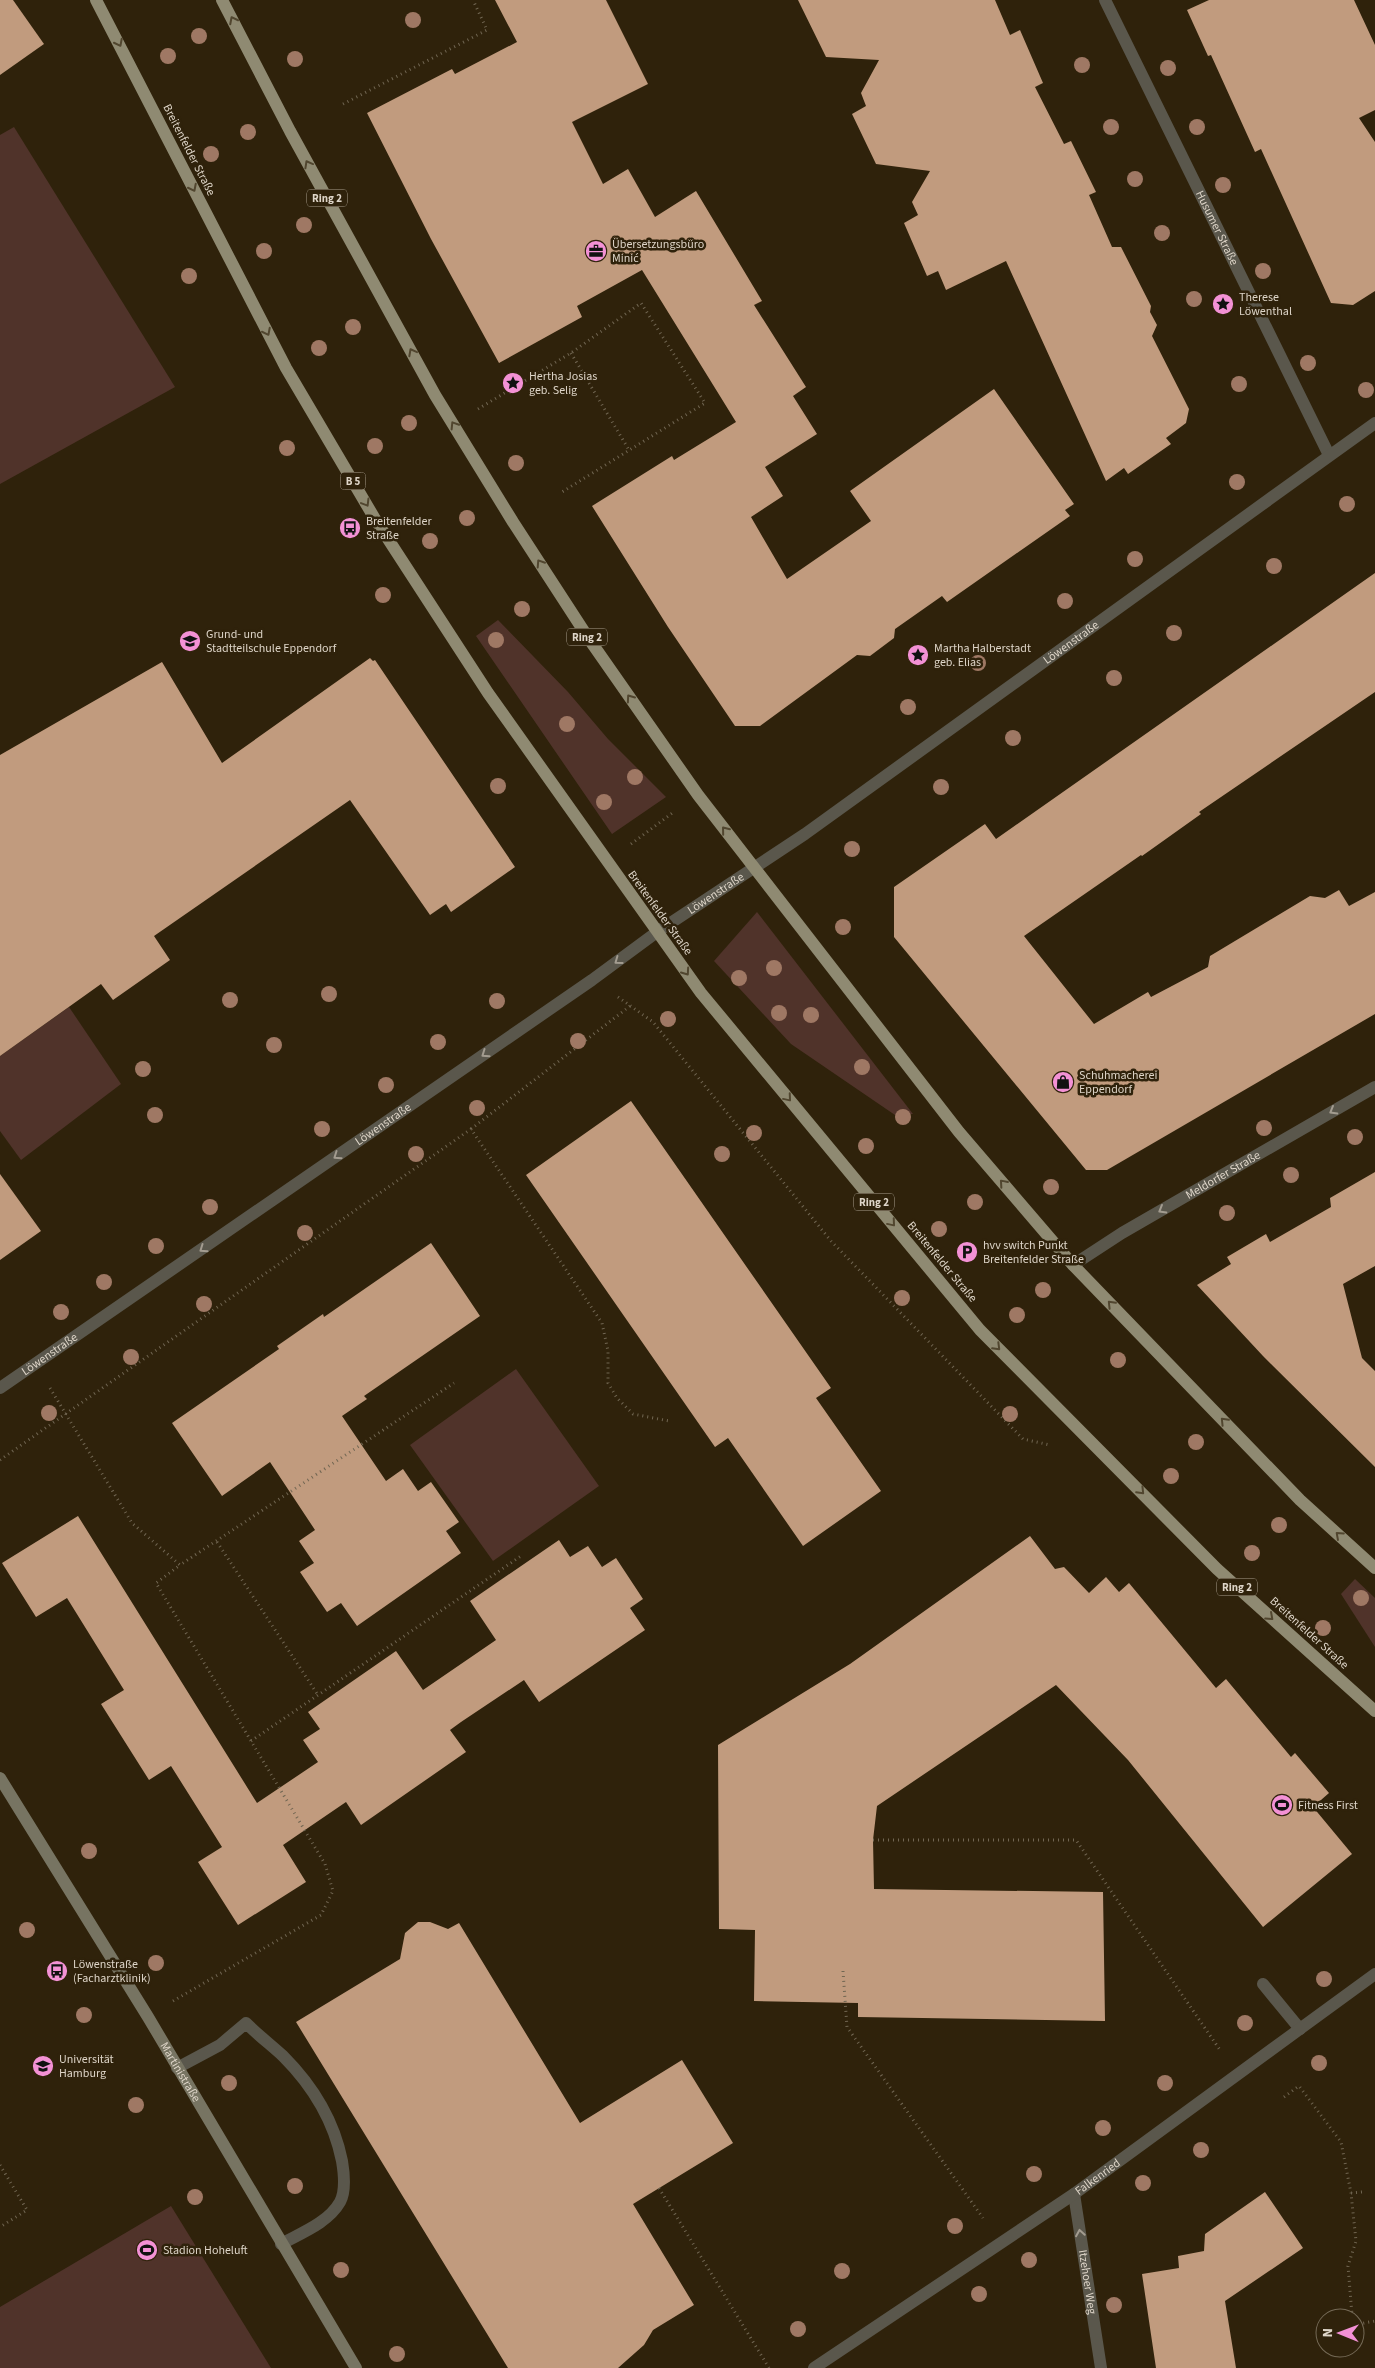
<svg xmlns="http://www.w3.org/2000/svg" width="1375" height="2368" viewBox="0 0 1375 2368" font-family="'Source Sans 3',sans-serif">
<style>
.green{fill:#50332a}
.building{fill:#c19b7e}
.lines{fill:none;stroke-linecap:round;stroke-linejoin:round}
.path{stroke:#716652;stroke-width:3;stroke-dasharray:1 4;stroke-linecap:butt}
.lane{stroke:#5a574c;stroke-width:12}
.street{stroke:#5a574c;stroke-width:12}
.secondary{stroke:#777462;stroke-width:12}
.primary{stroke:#8f8a72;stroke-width:12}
.tree{fill:#9f7864}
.oneway{stroke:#51462f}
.oneway2{stroke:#a39c90}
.labels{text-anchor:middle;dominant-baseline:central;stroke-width:5;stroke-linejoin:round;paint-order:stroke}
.shield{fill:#2f220b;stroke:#aa9f8f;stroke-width:1}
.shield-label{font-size:11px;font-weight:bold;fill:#ded5c8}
.street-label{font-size:12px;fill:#ded5c8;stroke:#2f220b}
.poi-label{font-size:12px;fill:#ded5c8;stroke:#2f220b;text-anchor:start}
</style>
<rect width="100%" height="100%" fill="#2f220b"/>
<g class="green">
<path d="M14,127L175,387L0,484V135Z"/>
<path d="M498,620L568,692L608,739L666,797L612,834L476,636Z"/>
<path d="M757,912L913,1114L895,1115L791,1044L714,961Z"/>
<path d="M69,1007L121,1084L21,1160L0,1131V1056Z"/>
<path d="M516,1369L599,1486L493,1561L410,1445Z"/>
<path d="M1355,1579L1375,1598V1647L1341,1594Z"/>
<path d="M171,2206L271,2368H0V2307Z"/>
</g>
<g class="building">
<path d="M0,0H13L44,44L0,75Z"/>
<path d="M495,0H606L648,84L572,122L603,184L628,169L655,217L696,191L762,301L754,305L806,387L793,396L817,434L765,467L783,496L751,517L787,579L871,521L850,491L994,389L1074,504L1065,510L1070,516L947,602L942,596L895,629L894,638L870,656L857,655L760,726H735L668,627L592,506L672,456L674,460L736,422L642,270L577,306L582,317L499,363L431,239L367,113L452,69L455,74L517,42Z"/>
<path d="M798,0H995L1010,35L1020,30L1043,83L1035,87L1064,144L1071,141L1096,192L1089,195L1112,247H1121L1151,306L1150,312L1157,325L1152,336L1189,409L1186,423L1166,438L1171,444L1128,474L1124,468L1106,481L1006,261L946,290L938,271L927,276L904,223L918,215L912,202L930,171L876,164L852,114L866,106L861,93L879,60L826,57Z"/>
<path d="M1209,0H1354L1375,45V110L1359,118L1375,142V291L1353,305L1331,303L1261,149L1255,152L1211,55L1208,56L1187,10Z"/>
<path d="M1375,573V692L1199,812L1201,814L1142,856L1141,855L1024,936L1094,1024L1148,992L1151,997L1208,967L1210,956L1310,896L1325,898L1339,890L1349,906L1375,892V1014L1107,1170H1086L894,937V887L985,824L996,839Z"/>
<path d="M370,658L373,661L375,660L515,867L451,912L446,904L430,915L350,800L154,936L170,960L113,1000L101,984L0,1056V755L162,662L222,763Z"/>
<path d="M631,1101L831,1388L816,1398L881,1491L803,1546L728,1438L715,1447L526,1175Z"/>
<path d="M1375,1172V1266L1343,1284L1362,1358L1375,1371V1467L1263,1356L1197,1285L1231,1264L1227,1257L1266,1234L1270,1242L1331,1207L1330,1198Z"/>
<path d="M0,1174L41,1231L0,1260Z"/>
<path d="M431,1243L480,1316L364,1396L367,1399L342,1416L386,1481L403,1469L418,1491L431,1482L459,1522L446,1531L461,1553L357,1626L341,1603L327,1612L300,1572L314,1563L299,1541L315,1530L270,1462L222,1496L172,1423L279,1349L277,1346L323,1314L324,1317Z"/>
<path d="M78,1516L257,1803L318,1762L303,1740L320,1729L308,1712L396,1651L423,1690L496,1640L470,1601L559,1540L570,1557L588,1546L602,1567L616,1558L643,1599L630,1608L645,1630L539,1702L524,1680L461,1722L450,1730L466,1752L361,1825L346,1802L283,1845L306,1882L238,1925L198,1862L222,1847L171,1766L149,1780L101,1704L124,1690L67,1598L36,1617L2,1563Z"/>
<path d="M1030,1536L1055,1569L1064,1567L1089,1593L1106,1577L1119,1592L1129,1583L1216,1688L1226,1679L1291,1757L1295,1753L1329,1793L1313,1807L1352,1854L1263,1927L1128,1760L1056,1685L877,1806L873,1840L874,1889L1103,1892L1105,2021L858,2017V2003L754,2001L755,1930L719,1929L718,1745L850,1664Z"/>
<path d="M418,1922H430L448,1929L459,1923L580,2123L682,2060L733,2143L633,2204L694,2305L653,2330L644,2345L618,2368H508L296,2022L400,1959L405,1933Z"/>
<path d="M1265,2192L1303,2248L1225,2301L1236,2368H1156L1142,2274L1179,2268L1178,2256L1204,2251L1205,2234Z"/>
</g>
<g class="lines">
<g class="path">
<path d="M343,104L487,30L473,0"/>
<path d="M571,353L629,450"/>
<path d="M478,409L571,353L641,303L705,403L562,492"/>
<path d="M631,844L675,811"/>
<path d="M618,997L653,1022L831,1241L1023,1439L1050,1445"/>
<path d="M471,1129L630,1006"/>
<path d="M50,1388L132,1523L180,1565L454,1383"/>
<path d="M0,1460L471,1129L602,1323L608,1351V1383L617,1398L633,1414L669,1421"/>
<path d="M217,1542L318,1695"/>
<path d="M251,1741L521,1556"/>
<path d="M873,1840H1076L1220,2050"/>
<path d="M843,1971L847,2027L983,2218"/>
<path d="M173,2001L321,1915L333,1891L325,1864L156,1583L180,1565"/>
<path d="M1284,2097L1299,2086L1341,2142L1351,2193L1356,2241L1348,2266L1352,2315L1354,2318"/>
<path d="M0,2165L27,2210L0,2227"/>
<path d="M659,2188L769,2368"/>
<path d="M1351,2193L1362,2192"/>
<path d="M1355,2320L1359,2324L1375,2321"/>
</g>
<g class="lane">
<path d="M1263,1984L1300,2029"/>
<path d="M177,2068L220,2045L246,2023C258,2035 271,2045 283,2056C312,2085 334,2121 342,2161C344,2173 346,2191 340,2202C328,2223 301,2233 281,2244"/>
</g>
<g class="street">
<path id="s1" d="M1105,0L1329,455"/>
<path id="s2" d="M1073,1265L1122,1233L1375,1087"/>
<path id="s3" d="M0,1388L592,980L657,932L805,834L1375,423"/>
<path id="s4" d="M1074,2194L1101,2368"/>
<path id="s5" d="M814,2368L1074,2194L1375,1974"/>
</g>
<path class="secondary" id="s6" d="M0,1778L148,2017L356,2368"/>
<g class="primary">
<path d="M96,0L286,368L375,519L488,693L701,993L980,1330L1217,1569L1375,1711"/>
<path d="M222,0L290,131L435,395L513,522L589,639L698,795L959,1132L1073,1265L1300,1500L1375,1568"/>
</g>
</g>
<g class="tree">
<circle cx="413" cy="20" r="8"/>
<circle cx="199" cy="36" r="8"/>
<circle cx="168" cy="56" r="8"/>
<circle cx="295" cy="59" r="8"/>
<circle cx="1082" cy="65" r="8"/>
<circle cx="1168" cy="68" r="8"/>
<circle cx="1111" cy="127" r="8"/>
<circle cx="1197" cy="127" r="8"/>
<circle cx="248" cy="132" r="8"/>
<circle cx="211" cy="154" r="8"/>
<circle cx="1135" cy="179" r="8"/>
<circle cx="1223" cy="185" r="8"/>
<circle cx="304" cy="225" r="8"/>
<circle cx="1162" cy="233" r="8"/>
<circle cx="264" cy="251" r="8"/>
<circle cx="1263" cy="271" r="8"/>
<circle cx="189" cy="276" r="8"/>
<circle cx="1194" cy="299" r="8"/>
<circle cx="353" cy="327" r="8"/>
<circle cx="319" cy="348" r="8"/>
<circle cx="1308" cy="363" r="8"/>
<circle cx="1239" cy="384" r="8"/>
<circle cx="1366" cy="390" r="8"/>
<circle cx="409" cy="423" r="8"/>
<circle cx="375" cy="446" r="8"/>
<circle cx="287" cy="448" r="8"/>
<circle cx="516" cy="463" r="8"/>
<circle cx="1237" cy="482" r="8"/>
<circle cx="1347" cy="504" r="8"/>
<circle cx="467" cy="518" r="8"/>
<circle cx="430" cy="541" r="8"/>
<circle cx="1135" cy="559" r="8"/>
<circle cx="1274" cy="566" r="8"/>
<circle cx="383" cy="595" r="8"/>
<circle cx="1065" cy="601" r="8"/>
<circle cx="522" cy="609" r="8"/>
<circle cx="1174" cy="633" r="8"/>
<circle cx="496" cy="640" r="8"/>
<circle cx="978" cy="663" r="8"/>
<circle cx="1114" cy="678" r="8"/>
<circle cx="908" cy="707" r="8"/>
<circle cx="567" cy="724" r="8"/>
<circle cx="1013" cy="738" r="8"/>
<circle cx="635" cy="777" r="8"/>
<circle cx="498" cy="786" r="8"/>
<circle cx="941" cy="787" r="8"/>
<circle cx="604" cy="802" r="8"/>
<circle cx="852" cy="849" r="8"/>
<circle cx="843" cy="927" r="8"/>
<circle cx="774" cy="968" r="8"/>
<circle cx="739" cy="978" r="8"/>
<circle cx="329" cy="994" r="8"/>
<circle cx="230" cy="1000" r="8"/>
<circle cx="497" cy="1001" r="8"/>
<circle cx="779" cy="1013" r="8"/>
<circle cx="811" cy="1015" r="8"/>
<circle cx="668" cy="1019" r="8"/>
<circle cx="578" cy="1041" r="8"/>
<circle cx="438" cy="1042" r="8"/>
<circle cx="274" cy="1045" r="8"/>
<circle cx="862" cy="1067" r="8"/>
<circle cx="143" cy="1069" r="8"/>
<circle cx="386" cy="1085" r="8"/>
<circle cx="477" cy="1108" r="8"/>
<circle cx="155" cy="1115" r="8"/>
<circle cx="903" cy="1117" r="8"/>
<circle cx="1264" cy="1128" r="8"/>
<circle cx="322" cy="1129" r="8"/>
<circle cx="754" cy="1133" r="8"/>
<circle cx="1355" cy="1137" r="8"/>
<circle cx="866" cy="1146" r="8"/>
<circle cx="416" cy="1154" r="8"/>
<circle cx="722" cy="1154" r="8"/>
<circle cx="1291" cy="1175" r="8"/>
<circle cx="1051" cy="1187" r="8"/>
<circle cx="975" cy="1202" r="8"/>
<circle cx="210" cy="1207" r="8"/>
<circle cx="1227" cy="1213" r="8"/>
<circle cx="939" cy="1229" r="8"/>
<circle cx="305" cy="1233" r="8"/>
<circle cx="156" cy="1246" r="8"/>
<circle cx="104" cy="1282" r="8"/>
<circle cx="1043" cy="1290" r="8"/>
<circle cx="902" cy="1298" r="8"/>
<circle cx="204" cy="1304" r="8"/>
<circle cx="61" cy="1312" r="8"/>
<circle cx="1017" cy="1315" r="8"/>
<circle cx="131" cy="1357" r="8"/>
<circle cx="1118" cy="1360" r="8"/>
<circle cx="49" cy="1413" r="8"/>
<circle cx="1010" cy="1414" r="8"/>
<circle cx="1196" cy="1442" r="8"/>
<circle cx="1171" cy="1476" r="8"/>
<circle cx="1279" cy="1525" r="8"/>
<circle cx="1252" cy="1553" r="8"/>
<circle cx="1361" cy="1598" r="8"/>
<circle cx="1323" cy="1628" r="8"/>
<circle cx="89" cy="1851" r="8"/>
<circle cx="27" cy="1930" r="8"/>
<circle cx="156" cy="1963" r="8"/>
<circle cx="1324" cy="1979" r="8"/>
<circle cx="84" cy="2015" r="8"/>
<circle cx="1245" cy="2023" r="8"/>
<circle cx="1319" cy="2063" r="8"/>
<circle cx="229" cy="2083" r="8"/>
<circle cx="1165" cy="2083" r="8"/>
<circle cx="136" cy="2105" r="8"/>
<circle cx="1103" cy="2128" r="8"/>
<circle cx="1201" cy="2150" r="8"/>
<circle cx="1034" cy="2174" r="8"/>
<circle cx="1143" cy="2183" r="8"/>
<circle cx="295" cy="2186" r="8"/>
<circle cx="195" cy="2197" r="8"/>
<circle cx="955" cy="2226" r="8"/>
<circle cx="1029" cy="2260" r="8"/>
<circle cx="341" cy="2270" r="8"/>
<circle cx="842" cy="2271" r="8"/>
<circle cx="979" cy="2294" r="8"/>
<circle cx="1114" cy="2305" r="8"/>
<circle cx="798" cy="2329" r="8"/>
<circle cx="397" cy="2354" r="8"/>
</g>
<defs><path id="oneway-chevron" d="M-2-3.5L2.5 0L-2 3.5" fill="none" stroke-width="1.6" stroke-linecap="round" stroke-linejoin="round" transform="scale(1.25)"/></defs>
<g class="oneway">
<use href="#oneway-chevron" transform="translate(233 20) rotate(-117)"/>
<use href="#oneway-chevron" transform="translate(119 43) rotate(63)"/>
<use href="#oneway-chevron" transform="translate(308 164) rotate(-119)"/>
<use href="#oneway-chevron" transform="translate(193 188) rotate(63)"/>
<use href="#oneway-chevron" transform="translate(267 332) rotate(63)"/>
<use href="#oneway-chevron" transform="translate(412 352) rotate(-118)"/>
<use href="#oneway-chevron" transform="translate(454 425) rotate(-122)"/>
<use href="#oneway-chevron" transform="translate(366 503) rotate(59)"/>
<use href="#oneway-chevron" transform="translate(540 563) rotate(-123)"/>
<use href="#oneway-chevron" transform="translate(630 698) rotate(-125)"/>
<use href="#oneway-chevron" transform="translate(725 830) rotate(-129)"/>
<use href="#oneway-chevron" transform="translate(686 972) rotate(55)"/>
<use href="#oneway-chevron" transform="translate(788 1098) rotate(50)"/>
<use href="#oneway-chevron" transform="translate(1003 1183) rotate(-131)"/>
<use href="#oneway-chevron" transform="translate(892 1223) rotate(50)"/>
<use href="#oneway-chevron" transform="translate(1111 1304) rotate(-134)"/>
<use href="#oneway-chevron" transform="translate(997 1347) rotate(45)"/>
<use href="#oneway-chevron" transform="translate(1224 1421) rotate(-134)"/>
<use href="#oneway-chevron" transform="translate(1141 1491) rotate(46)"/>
<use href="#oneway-chevron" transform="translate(1339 1535) rotate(-138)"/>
<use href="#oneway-chevron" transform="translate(1270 1617) rotate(42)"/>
</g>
<g class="oneway2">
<use href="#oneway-chevron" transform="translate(618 961) rotate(144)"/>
<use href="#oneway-chevron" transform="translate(485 1054) rotate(145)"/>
<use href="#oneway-chevron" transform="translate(1333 1111) rotate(150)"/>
<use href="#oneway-chevron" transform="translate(337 1156) rotate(145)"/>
<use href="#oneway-chevron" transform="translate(1162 1210) rotate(150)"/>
<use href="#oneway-chevron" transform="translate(203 1249) rotate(145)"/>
<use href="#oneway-chevron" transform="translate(1080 2233) rotate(-99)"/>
</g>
<defs>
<g id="office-disc" transform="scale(1.125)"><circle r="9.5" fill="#f391d5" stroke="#2f220b"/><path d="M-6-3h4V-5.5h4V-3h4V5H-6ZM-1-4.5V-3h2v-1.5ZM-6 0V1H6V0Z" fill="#111"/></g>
<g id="sight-disc" transform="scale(1.125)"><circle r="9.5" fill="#f391d5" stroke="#2f220b"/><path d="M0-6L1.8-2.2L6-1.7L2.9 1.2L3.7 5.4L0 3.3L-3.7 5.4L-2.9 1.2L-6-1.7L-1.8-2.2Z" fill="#111"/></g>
<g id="bus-disc" transform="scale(1.125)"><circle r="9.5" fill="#f391d5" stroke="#2f220b"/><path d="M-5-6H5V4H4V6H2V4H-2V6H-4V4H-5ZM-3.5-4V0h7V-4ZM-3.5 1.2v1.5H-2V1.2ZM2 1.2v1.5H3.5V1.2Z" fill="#111"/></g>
<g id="school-disc" transform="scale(1.125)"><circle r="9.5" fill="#f391d5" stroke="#2f220b"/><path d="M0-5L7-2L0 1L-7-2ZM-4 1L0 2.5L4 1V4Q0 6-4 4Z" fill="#111"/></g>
<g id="shop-disc" transform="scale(1.125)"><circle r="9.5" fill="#f391d5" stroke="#2f220b"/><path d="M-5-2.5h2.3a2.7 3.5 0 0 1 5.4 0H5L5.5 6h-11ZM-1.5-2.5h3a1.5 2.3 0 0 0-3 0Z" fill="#111"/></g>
<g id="parking-disc" transform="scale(1.125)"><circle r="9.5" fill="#f391d5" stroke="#2f220b"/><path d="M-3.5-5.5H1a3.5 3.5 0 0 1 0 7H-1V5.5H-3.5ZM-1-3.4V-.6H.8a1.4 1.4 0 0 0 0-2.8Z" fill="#111"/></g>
<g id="stadium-disc" transform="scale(1.125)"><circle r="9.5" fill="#f391d5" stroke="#2f220b"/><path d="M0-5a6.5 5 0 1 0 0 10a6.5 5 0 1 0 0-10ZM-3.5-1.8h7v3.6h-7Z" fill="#111"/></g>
<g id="university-disc" transform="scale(1.125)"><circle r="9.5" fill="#f391d5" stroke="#2f220b"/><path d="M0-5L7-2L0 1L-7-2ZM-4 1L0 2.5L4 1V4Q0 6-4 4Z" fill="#111"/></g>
</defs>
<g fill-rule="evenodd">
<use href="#office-disc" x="596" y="251"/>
<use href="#sight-disc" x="1223" y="304"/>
<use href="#sight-disc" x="513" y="383"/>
<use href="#bus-disc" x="350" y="528"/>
<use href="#school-disc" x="190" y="641"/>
<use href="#sight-disc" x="918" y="655"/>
<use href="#shop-disc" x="1063" y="1082"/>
<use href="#parking-disc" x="967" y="1252"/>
<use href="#stadium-disc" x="1282" y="1805"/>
<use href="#bus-disc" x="57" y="1971"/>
<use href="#university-disc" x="43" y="2066"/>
<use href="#stadium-disc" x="147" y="2250"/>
</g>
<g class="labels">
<g class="shield">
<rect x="307" y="189.5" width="40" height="17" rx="4"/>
<rect x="340.5" y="472.5" width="25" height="17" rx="4"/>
<rect x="567" y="628.5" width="40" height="17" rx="4"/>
<rect x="854" y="1193.5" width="40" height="17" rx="4"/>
<rect x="1217" y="1578.5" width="40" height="17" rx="4"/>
</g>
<g class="shield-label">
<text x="327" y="198">Ring 2</text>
<text x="353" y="481">B 5</text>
<text x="587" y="637">Ring 2</text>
<text x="874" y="1202">Ring 2</text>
<text x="1237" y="1587">Ring 2</text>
</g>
<g class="street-label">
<text transform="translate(189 150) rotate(63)">Breitenfelder Straße</text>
<text stroke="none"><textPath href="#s1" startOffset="254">Husumer Straße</textPath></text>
<text stroke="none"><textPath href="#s3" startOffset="1305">Löwenstraße</textPath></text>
<text stroke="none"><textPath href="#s3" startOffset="870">Löwenstraße</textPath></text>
<text transform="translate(660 913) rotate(54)">Breitenfelder Straße</text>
<text stroke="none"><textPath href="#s3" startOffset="465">Löwenstraße</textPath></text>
<text stroke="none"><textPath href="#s2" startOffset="175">Meldorfer Straße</textPath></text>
<text transform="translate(942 1262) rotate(50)">Breitenfelder Straße</text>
<text stroke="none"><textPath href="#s3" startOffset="60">Löwenstraße</textPath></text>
<text transform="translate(1309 1633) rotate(42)">Breitenfelder Straße</text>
<text stroke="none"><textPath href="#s6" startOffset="345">Martinistraße</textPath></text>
<text stroke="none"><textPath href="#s5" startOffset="342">Falkenried</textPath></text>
<text stroke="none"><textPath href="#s4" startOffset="89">Itzehoer Weg</textPath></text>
</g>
<g class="poi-label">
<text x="612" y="244">Übersetzungsbüro<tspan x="612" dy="14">Minić</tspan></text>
<text x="1239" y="297">Therese<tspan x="1239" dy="14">Löwenthal</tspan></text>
<text x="529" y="376">Hertha Josias<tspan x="529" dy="14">geb. Selig</tspan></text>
<text x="366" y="521">Breitenfelder<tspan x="366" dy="14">Straße</tspan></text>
<text x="206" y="634">Grund- und<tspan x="206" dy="14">Stadtteilschule Eppendorf</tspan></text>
<text x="934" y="648">Martha Halberstadt<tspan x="934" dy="14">geb. Elias</tspan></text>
<text x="1079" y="1075">Schuhmacherei<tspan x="1079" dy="14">Eppendorf</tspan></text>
<text x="983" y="1245">hvv switch Punkt<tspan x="983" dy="14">Breitenfelder Straße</tspan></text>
<text x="1298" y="1805">Fitness First</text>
<text x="73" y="1964">Löwenstraße<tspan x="73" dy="14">(Facharztklinik)</tspan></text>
<text x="59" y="2059">Universität<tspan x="59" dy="14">Hamburg</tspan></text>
<text x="163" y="2250">Stadion Hoheluft</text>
</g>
</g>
<g transform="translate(1340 2333) rotate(271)"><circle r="24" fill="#2f220b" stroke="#756a57"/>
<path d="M0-4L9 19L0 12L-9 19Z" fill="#f391d5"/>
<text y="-8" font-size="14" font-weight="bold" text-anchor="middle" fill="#ded5c8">N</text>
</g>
</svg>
